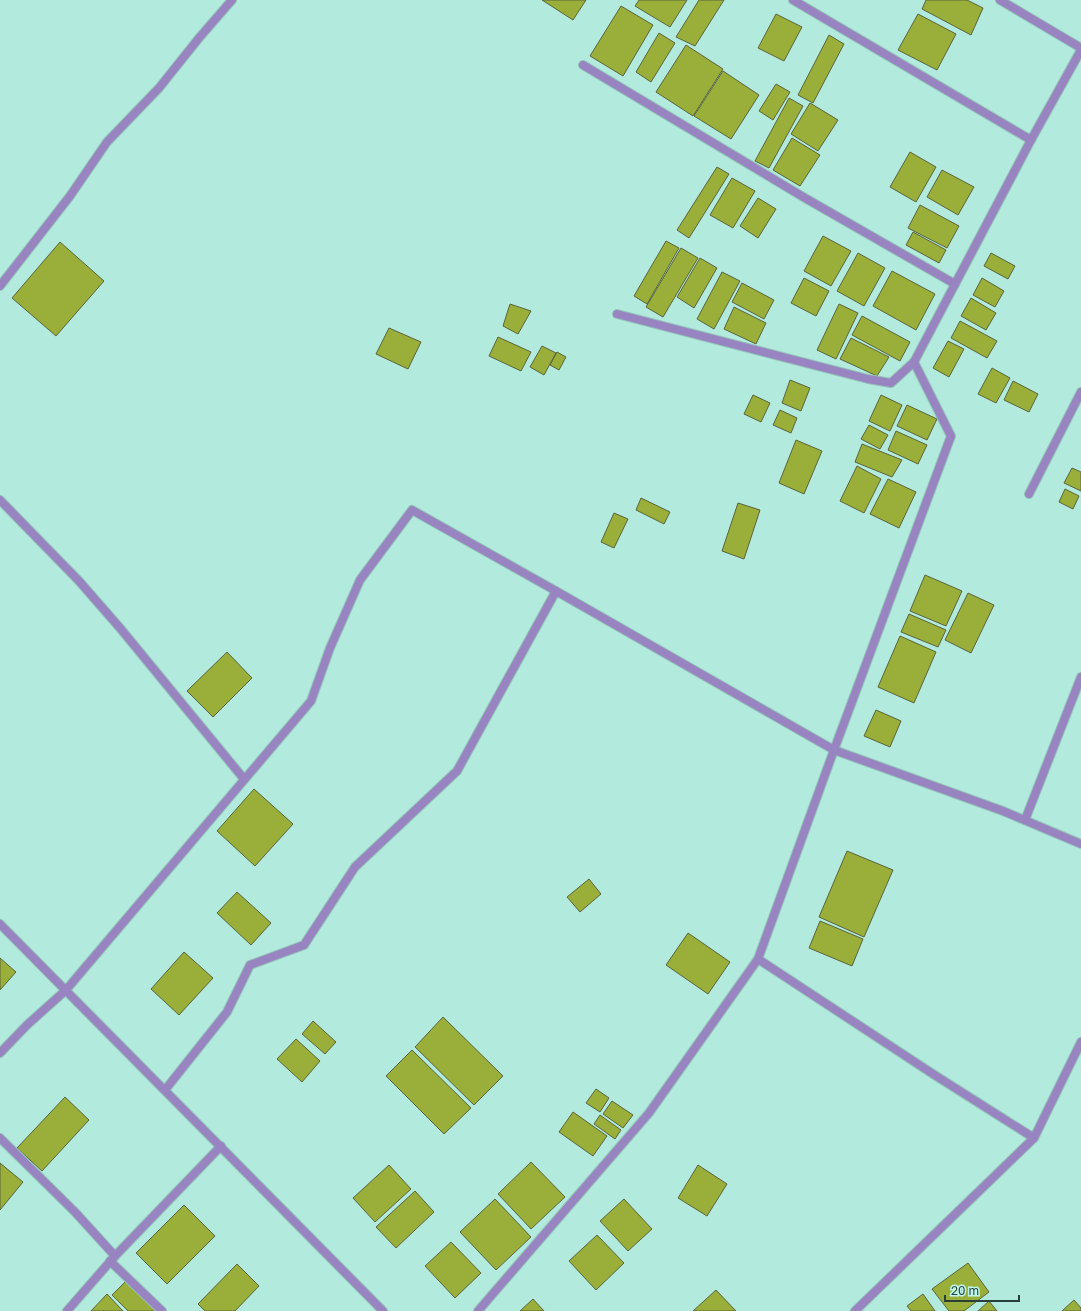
<svg xmlns="http://www.w3.org/2000/svg" width="1081" height="1311" viewBox="0 0 1081 1311" font-family="'Golos Text',sans-serif">
<style>
.building{fill:#99af39;stroke:#5b643d}
.lines{fill:none;stroke-linecap:round;stroke-linejoin:round}
.minor-casing{stroke:#94c4b9;stroke-width:10}
.minor{stroke:#9884c1;stroke-width:8}
</style>
<rect width="100%" height="100%" fill="#b2eadd"/>
<g class="building">
<path d="M542,0H586L573,20Z"/>
<path d="M639,0H687L670,27L635,6Z"/>
<path d="M699,0H724L695,46L676,37Z"/>
<path d="M926,0H967L983,8L971,35L922,9Z"/>
<path d="M621,6L653,25L623,76L590,56Z"/>
<path d="M776,14L802,27L784,61L758,48Z"/>
<path d="M918,14L956,34L937,70L898,50Z"/>
<path d="M659,33L675,43L651,82L636,72Z"/>
<path d="M829,35L844,44L813,103L798,95Z"/>
<path d="M686,45L723,69L693,116L656,92Z"/>
<path d="M723,71L759,95L731,139L694,116Z"/>
<path d="M776,84L790,92L773,120L759,111Z"/>
<path d="M789,98L803,106L769,168L755,161Z"/>
<path d="M810,103L838,120L818,151L791,134Z"/>
<path d="M792,138L820,155L800,186L773,170Z"/>
<path d="M910,152L936,167L916,202L890,187Z"/>
<path d="M717,167L729,174L689,238L677,230Z"/>
<path d="M942,170L974,187L958,215L927,197Z"/>
<path d="M732,178L755,191L733,228L710,215Z"/>
<path d="M758,198L776,209L758,238L740,226Z"/>
<path d="M920,205L959,226L947,248L908,228Z"/>
<path d="M913,232L946,250L939,263L906,245Z"/>
<path d="M823,236L851,251L831,286L804,271Z"/>
<path d="M666,241L679,248L647,304L634,296Z"/>
<path d="M60,242L104,281L56,336L12,298Z"/>
<path d="M681,248L698,258L663,317L646,307Z"/>
<path d="M858,253L885,268L864,306L837,291Z"/>
<path d="M991,253L1015,266L1008,279L984,266Z"/>
<path d="M700,258L717,268L694,308L677,297Z"/>
<path d="M892,271L935,294L916,330L873,306Z"/>
<path d="M722,272L740,281L714,329L697,319Z"/>
<path d="M804,278L829,291L816,316L791,303Z"/>
<path d="M982,278L1004,291L995,307L973,295Z"/>
<path d="M742,283L774,300L764,319L732,302Z"/>
<path d="M971,298L996,313L986,330L961,316Z"/>
<path d="M510,304L531,311L518,334L503,326Z"/>
<path d="M839,304L858,313L836,359L817,350Z"/>
<path d="M734,307L766,323L756,344L724,329Z"/>
<path d="M862,316L910,342L900,361L852,335Z"/>
<path d="M960,321L997,341L987,358L951,338Z"/>
<path d="M389,328L421,342L408,369L376,354Z"/>
<path d="M498,337L531,352L521,371L489,356Z"/>
<path d="M851,338L889,357L877,376L840,359Z"/>
<path d="M948,341L964,349L949,377L933,368Z"/>
<path d="M542,346L556,353L544,375L530,367Z"/>
<path d="M557,352L566,357L559,370L550,365Z"/>
<path d="M992,368L1010,378L996,403L978,394Z"/>
<path d="M790,380L810,388L801,411L782,403Z"/>
<path d="M1013,381L1038,394L1029,412L1004,400Z"/>
<path d="M753,395L770,403L761,422L744,414Z"/>
<path d="M881,395L902,405L890,431L869,421Z"/>
<path d="M907,405L937,419L927,440L897,426Z"/>
<path d="M780,410L797,418L791,433L773,425Z"/>
<path d="M869,425L888,435L880,449L861,439Z"/>
<path d="M896,431L927,445L918,464L888,450Z"/>
<path d="M796,440L822,451L804,494L779,483Z"/>
<path d="M862,444L902,460L892,477L855,462Z"/>
<path d="M857,466L881,479L864,513L840,501Z"/>
<path d="M1072,468L1081,472V491L1064,483Z"/>
<path d="M888,479L916,492L899,528L870,514Z"/>
<path d="M1065,489L1079,496L1073,509L1059,502Z"/>
<path d="M641,498L670,512L664,524L636,510Z"/>
<path d="M738,503L760,510L744,559L722,551Z"/>
<path d="M614,513L628,519L614,548L601,542Z"/>
<path d="M925,575L962,591L946,626L910,611Z"/>
<path d="M968,593L994,605L971,653L945,640Z"/>
<path d="M909,614L946,630L938,647L901,632Z"/>
<path d="M900,636L936,652L914,703L878,687Z"/>
<path d="M227,652L252,678L213,717L187,691Z"/>
<path d="M876,710L901,721L890,747L864,736Z"/>
<path d="M254,789L293,824L255,866L217,831Z"/>
<path d="M847,851L893,870L864,937L819,917Z"/>
<path d="M589,879L601,894L580,912L567,897Z"/>
<path d="M237,892L271,923L251,945L217,913Z"/>
<path d="M820,921L863,939L852,966L809,948Z"/>
<path d="M688,933L730,962L708,994L666,965Z"/>
<path d="M184,952L213,978L179,1015L151,989Z"/>
<path d="M0,958L16,972L0,990Z"/>
<path d="M443,1017L503,1076L474,1105L415,1047Z"/>
<path d="M313,1021L336,1042L325,1054L302,1034Z"/>
<path d="M296,1039L320,1061L302,1082L277,1059Z"/>
<path d="M412,1050L471,1108L444,1134L386,1076Z"/>
<path d="M596,1089L609,1098L600,1112L586,1103Z"/>
<path d="M65,1097L89,1120L42,1171L17,1148Z"/>
<path d="M612,1101L633,1115L623,1128L603,1114Z"/>
<path d="M573,1112L607,1136L593,1156L559,1132Z"/>
<path d="M600,1115L621,1130L615,1139L594,1124Z"/>
<path d="M531,1162L565,1197L531,1229L498,1194Z"/>
<path d="M0,1163L23,1182L0,1210Z"/>
<path d="M389,1165L411,1189L375,1222L353,1198Z"/>
<path d="M698,1165L727,1184L707,1216L678,1198Z"/>
<path d="M415,1191L434,1212L396,1248L376,1227Z"/>
<path d="M495,1199L531,1237L496,1270L460,1232Z"/>
<path d="M624,1199L652,1229L628,1251L600,1221Z"/>
<path d="M184,1205L215,1236L167,1284L136,1253Z"/>
<path d="M597,1235L624,1263L596,1290L569,1261Z"/>
<path d="M451,1242L481,1273L455,1298L425,1266Z"/>
<path d="M968,1263L989,1292L964,1311H949L932,1289Z"/>
<path d="M237,1264L259,1286L235,1311H205L198,1304Z"/>
<path d="M126,1281L156,1311H128L112,1295Z"/>
<path d="M716,1290L736,1311H693Z"/>
<path d="M107,1294L123,1311H91Z"/>
<path d="M923,1294L935,1311H911L907,1306Z"/>
<path d="M533,1299L544,1311H520Z"/>
<path d="M1074,1300L1081,1308V1311H1062Z"/>
<path d="M989,1301L997,1311H978Z"/>
</g>
<g class="lines">
<g class="minor-casing">
<g id="minor">
<path d="M793,0L1031,140"/>
<path d="M1000,0L1081,48"/>
<path d="M583,65L805,198L955,284"/>
<path d="M0,286L70,196L107,142L159,88L199,38L232,0"/>
<path d="M617,314L868,379L891,383L914,362"/>
<path d="M1029,494L1081,392"/>
<path d="M0,500L79,581L120,628L244,779"/>
<path d="M1025,820L1081,677"/>
<path d="M0,924L383,1311"/>
<path d="M758,959L933,1074L1034,1138"/>
<path d="M0,1053L27,1025L66,990L311,701L330,648L360,580L412,510L556,591"/>
<path d="M165,1090L227,1012L250,965L304,945L355,867L457,771L556,591L834,750L1003,811L1081,844"/>
<path d="M0,1138L75,1212L115,1256"/>
<path d="M110,1261L162,1311"/>
<path d="M67,1311L115,1256L221,1146"/>
<path d="M478,1311L649,1113L758,959L834,750L951,436L914,362L1031,140L1081,50"/>
<path d="M855,1311L1034,1138L1081,1042"/>
</g>
</g>
<use href="#minor" class="minor"/>
</g>
<path d="M945 1295v6h74v-6" fill="none" stroke="#283f3a" stroke-width="2"/>
<text x="951" y="1295" font-size="12" fill="#283f3a" stroke="#bef7ea" stroke-width="3" paint-order="stroke">20 m</text>
</svg>
